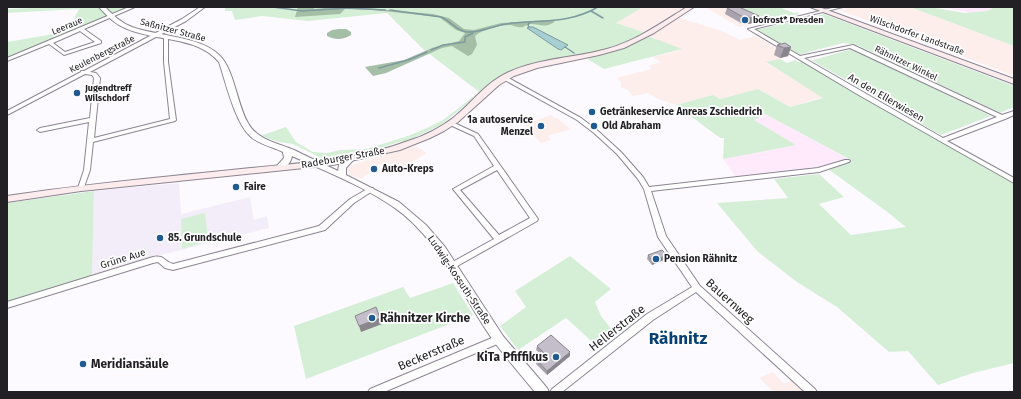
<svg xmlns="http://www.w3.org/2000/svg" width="1021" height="399" viewBox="0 0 1021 399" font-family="'Fira Sans',sans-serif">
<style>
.commercial{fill:#fdedeb}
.industrial{fill:#feeafa}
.built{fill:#f3edf9}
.green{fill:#d5efd7}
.forest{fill:#a5bfa7}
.water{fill:#a6cfd4;stroke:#7e9a9f}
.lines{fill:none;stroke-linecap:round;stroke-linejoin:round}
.stream{stroke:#7e9a9f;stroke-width:1.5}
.minor-casing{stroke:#8b8591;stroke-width:2}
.tertiary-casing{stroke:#8b8591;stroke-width:2}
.secondary-casing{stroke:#8b8591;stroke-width:2}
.minor{fill:#fff;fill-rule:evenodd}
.tertiary{fill:#fff;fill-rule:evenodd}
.secondary{fill:#fdeced;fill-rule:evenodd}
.wall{fill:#a9a3ae}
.shaded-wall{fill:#89858d}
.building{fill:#c4beca;stroke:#89858d}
.poi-dot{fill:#215a91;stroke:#fff;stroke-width:1.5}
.labels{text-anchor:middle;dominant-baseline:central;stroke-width:3.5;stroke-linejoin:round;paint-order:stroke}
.far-poi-label{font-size:9px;font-weight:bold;fill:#222024;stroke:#fff;text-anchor:start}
.far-street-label{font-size:9px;fill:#222024;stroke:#fff}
.street-label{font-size:10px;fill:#222024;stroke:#fff}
.poi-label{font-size:10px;font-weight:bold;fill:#222024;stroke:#fff;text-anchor:start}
.near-street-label{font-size:12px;fill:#222024;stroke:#fff}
.near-poi-label{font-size:12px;font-weight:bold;fill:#222024;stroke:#fff;text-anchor:start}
.near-district-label{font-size:17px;font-weight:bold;fill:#074071;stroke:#fff}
</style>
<rect width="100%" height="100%" fill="#fcfaff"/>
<g class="commercial">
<path d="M643,7H688L646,33L615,23Z"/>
<path d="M705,7H732L759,22L739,27Z"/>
<path d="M853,7H910L1014,46V76L839,10Z"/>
<path d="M677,17L721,31L740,40L756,36L790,56L766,63L823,97L790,107L758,89L720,99L713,95L676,105L658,99L649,93L633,96L628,90L621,87V82L616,78L652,69L648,66L661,62L653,57L681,50L648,36Z"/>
<path d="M551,115L555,118H557L570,129L548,136L551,140L541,143L524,125Z"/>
<path d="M416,146L426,153L399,171L379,164L361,179L349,174L347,170L351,165L358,163Z"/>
<path d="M773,372L784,384L794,379L806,392H774L759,378Z"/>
</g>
<g class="industrial">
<path d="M941,7H995L987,11L971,13Z"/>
<path d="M765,114L848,159L818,169L811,166L807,171L778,173L776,171L769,172L771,174L736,177L723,159L795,145L753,120Z"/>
</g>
<path class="built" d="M179,183L181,214L250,197L254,220L267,216L269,228L161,255L92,276L94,191Z"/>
<g class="green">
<path d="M51,7H132L7,58V42L65,32L68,30L79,9L7,13V9Z"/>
<path d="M225,7H592L597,9L600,7H643L616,23L646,33L614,48L537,64L481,92L441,125L403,143L402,141L377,149L323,159L293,144L279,142L260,136L286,127L296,142L313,152L327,153L340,150L366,149L408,136L429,127L443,120L478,93V91L423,49L387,13L308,21L262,16L235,20L232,11H225Z"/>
<path d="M732,7H779L794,13L797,12L799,14L760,23Z"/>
<path d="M910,7H930L965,13L987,11L995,7H1014V46Z"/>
<path d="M824,14L1014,86V107L1000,113L857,45L843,43L798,55L755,30Z"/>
<path d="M648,36L682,49L604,69L589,60L588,57L624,47Z"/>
<path d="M852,49L991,116L941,135L813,61V60Z"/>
<path d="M780,59L787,63L795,60L799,62H802L1014,183V363L973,373L938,385L908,351L889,352L837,307L797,282L757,251L717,203L788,198L774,179L819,174L844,197L819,204L851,235L906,227L886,211L828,169L851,160L765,114L754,120L796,145L723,159L724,138H720L676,105L713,95L720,99L758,89L790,107L823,98L766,62Z"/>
<path d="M94,191L92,276L90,278L7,303V203Z"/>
<path d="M205,213L208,241L182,249L181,219Z"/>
<path d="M570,256L611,289L595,302L601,316L616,335L599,348L566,318L518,350L500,326L526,307L515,291Z"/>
<path d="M453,283L473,315L306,379L294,326L403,287L410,298Z"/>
</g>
<g class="forest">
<path d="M298,7H314V9L334,7L367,8L433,14L449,18L464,29L474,30L501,23L549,20L555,21C547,29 540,24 531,24C527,24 526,26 523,27C520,28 514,26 511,25C500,25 483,29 475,36L477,45L472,54L468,56L452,46L442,48L386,73L373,76L365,67L404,60L432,48L459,41L465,33L456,30L439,17L373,10L345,9L340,14L295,17Z"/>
<path d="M339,29H346L351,32V35C343,40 335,40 327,36V33L332,30Z"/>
</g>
<path class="water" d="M529,27H533L568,45L561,50L558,49L527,28Z"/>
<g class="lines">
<g class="stream">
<path d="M273,7L302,11L348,8L385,10"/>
<path d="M390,10L441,17C451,21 456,31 467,32C480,33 493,26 506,24C539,19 567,25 598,7"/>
<path d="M591,11L603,18"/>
<path d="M529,27L528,25L530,22"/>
<path d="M565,47L574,53"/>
<path d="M431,50L443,45L465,42V37L473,33"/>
<path d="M379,68L408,60L427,52"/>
</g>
<g class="minor-casing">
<g id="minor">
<path d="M129,7H135L84,29L101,41V43L64,55L49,44L7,61V58ZM80,31L95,42L65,52L53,43Z"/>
<path d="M200,7H205L186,21L90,72L96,73L100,78L94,138L170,119L164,62V37L168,36V62L176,120L175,121L93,142L90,170L83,190H79L78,188L84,170L89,122L40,132L37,130L40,128L90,118L94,78L92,75L85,74L7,115V111L81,72V71H84L182,19Z"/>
<path d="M836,7H843L754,29L800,56L853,45L1002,115L1014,111V115L1005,119L947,141L1014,178V183L857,94L748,29ZM850,48L997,117L943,138L804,58Z"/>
<path d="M505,76L581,118L598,131L621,152L643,177L649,187L818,168L845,160H849L850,161L849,162L819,172L651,191L666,236L700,286L815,389L817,392H805L696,292L653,320L562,392H550L552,389L647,314L692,287L658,237L644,189L638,179L617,154L594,133L577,120L503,79V77Z"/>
<path d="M450,121L478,134L538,219L537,221L452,269L449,268L448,266L449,264L494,239L453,189L494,166L474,136L448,124V122ZM497,170L530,218L499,235L460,190Z"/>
<path d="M369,188H373L374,190L354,203L325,230L173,270L165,268L158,262L153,263L7,308V302L153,257C165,255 163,261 173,264L319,226L350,199Z"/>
<path d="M499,335L502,336L504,339L502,342L384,392H368L370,389Z"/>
</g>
</g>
<g class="tertiary-casing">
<path id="tertiary" d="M99,7H105C113,15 121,23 132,27C156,36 199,36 218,54C234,67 237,105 248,123C257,140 278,143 294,150C308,157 323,164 338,171L339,165L347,157H353L354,159L346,168V175L399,202L426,225L445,247L503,336L547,388L549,392H535C522,376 508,360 495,343C462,297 440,238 392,206C361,185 325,171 292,156C291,163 284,171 276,170L275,168L284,158L283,152C273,147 258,144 250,136C235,122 226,83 219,62C196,35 155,42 125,28C115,24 106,15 99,7Z"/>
</g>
<g class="secondary-casing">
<g id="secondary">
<path d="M687,7H694L654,33L624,48L599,55L537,68L514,76L499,85L458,122L444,131L430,138L400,150L333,165L81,191L7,202V196C85,184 163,177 241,169C297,163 355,161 408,141C424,136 440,128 453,118C472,103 486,82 509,72C540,58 575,58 607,49C636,41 661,23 687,7Z"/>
<path d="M810,7H819L1014,79V84Z"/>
</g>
</g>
<use href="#minor" class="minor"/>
<use href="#tertiary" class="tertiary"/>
<use href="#secondary" class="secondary"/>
</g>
<g class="wall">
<path d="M727,8L759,16L757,22L748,24L745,22L741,23L725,14Z"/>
<path d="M777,45L791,47L788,56L780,58L774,55Z"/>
<path d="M648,255L666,259L652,265L647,259Z"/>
<path d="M537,346L570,356L547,375L536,364L537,360L543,356L536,350Z"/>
</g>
<g class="shaded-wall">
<path d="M747,16L745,22L741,23L743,17Z"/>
<path d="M759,16L757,22L748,24L750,18Z"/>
<path d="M791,47L788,56L780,58L784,48Z"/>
<path d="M667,255L666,259L652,265L653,261Z"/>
<path d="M380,318L382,324L361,332L359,326Z"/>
<path d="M570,352V356L547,375V371Z"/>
</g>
<g class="building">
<path d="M732,7H739L759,16L750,18L747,16L743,17L727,8Z"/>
<path d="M785,43L791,47L784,48L777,45Z"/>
<path d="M662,250L667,255L653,261L648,255Z"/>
<path d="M376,307L380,318L359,326L355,316Z"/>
<path d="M551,335L570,352L547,371L537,360L545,354L537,346Z"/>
</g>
<g class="poi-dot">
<circle cx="745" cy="20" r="4"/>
<circle cx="77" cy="93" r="4"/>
<circle cx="592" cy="112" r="4"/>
<circle cx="541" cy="126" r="4"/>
<circle cx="594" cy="126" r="4"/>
<circle cx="374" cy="169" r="4"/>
<circle cx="236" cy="187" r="4"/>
<circle cx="160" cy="238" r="4"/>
<circle cx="656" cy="259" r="4"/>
<circle cx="372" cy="318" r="4"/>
<circle cx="556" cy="357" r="4"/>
<circle cx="83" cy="364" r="4"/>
</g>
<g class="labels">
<g class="far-poi-label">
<text x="753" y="20">bofrost* Dresden</text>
<text x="85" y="88">Jugendtreff<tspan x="85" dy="10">Wilschdorf</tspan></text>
</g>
<g class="far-street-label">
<text transform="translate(67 26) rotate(-23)">Leeraue</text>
<text transform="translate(173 30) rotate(15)">Saßnitzer Straße</text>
<text transform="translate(917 35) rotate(20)">Wilschdorfer Landstraße</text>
<text transform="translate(102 54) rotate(-27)">Keulenbergstraße</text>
<text transform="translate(906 63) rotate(26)">Rähnitzer Winkel</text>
</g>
<g class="street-label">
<text transform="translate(886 98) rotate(30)">An den Ellerwiesen</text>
<text transform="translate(343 158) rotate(-10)">Radeburger Straße</text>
<text transform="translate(123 259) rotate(-17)">Grüne Aue</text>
<text transform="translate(459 280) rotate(56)">Ludwig-Kossuth-Straße</text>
</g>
<g class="poi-label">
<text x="600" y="112">Getränkeservice Anreas Zschiedrich</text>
<text x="533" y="120" text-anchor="end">1a autoservice<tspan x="533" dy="12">Menzel</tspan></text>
<text x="602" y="126">Old Abraham</text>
<text x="382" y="169">Auto-Kreps</text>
<text x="244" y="187">Faire</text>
<text x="168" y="238">85. Grundschule</text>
<text x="664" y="259">Pension Rähnitz</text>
</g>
<g class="near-street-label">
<text transform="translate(730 301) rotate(42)">Bauernweg</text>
<text transform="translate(617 328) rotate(-38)">Hellerstraße</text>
<text transform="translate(431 353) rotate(-23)">Beckerstraße</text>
</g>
<g class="near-poi-label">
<text x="380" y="318">Rähnitzer Kirche</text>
<text x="548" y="357" text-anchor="end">KiTa Pfiffikus</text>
<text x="91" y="364">Meridiansäule</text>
</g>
<g class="near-district-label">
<text x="678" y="338">Rähnitz</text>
</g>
</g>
<rect width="1021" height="399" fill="none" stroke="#222024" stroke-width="16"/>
</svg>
